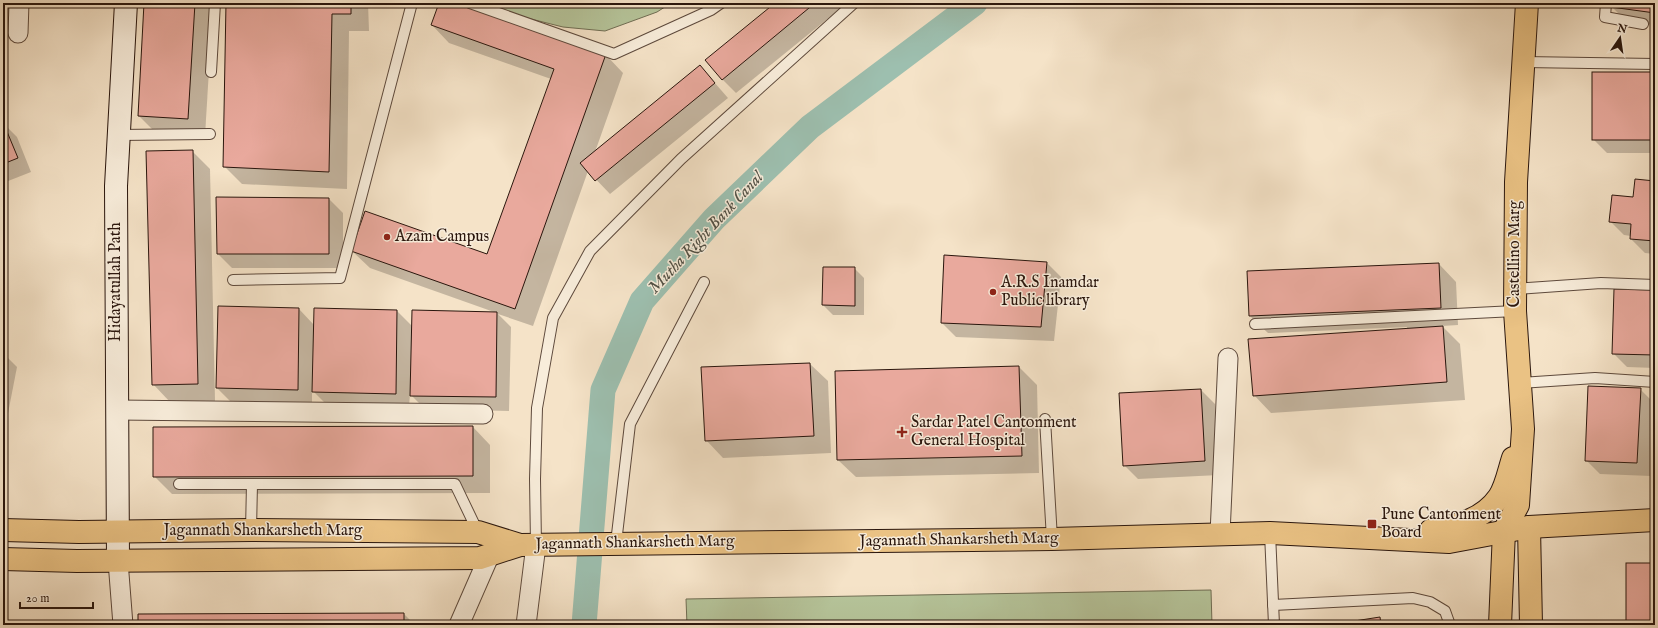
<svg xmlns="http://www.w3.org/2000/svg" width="1658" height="628" viewBox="0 0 1658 628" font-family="'IM FELL English',serif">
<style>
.green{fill:#b6c59b;stroke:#706e54}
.shadow{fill:#0003}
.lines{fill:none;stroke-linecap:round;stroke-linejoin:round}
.canal{stroke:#9dbfaf;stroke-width:25}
.building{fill:#e9a99d;stroke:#2a160d}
.lane-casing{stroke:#5d493c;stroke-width:12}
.street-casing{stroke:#5d493c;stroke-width:21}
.secondary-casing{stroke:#2a160d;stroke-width:24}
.primary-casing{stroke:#2a160d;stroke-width:24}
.highway-casing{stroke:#2a160d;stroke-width:24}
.lane{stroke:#f8eddb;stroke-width:10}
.street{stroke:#f8eddb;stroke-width:19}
.secondary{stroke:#f8eddb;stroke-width:22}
.primary{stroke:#eac284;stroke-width:22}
.highway{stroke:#eac284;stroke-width:22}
.poi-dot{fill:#8f2418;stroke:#f8eddb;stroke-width:1.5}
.labels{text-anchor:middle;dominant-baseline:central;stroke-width:3;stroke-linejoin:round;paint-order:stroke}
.poi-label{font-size:16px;fill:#2a160d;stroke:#f8eddb;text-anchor:start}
.street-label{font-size:16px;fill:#2a160d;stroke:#f8eddb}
.water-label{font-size:17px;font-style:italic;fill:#525146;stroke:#f8eddb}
</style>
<rect width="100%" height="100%" fill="#f5e3c8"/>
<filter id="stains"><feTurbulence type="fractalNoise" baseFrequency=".005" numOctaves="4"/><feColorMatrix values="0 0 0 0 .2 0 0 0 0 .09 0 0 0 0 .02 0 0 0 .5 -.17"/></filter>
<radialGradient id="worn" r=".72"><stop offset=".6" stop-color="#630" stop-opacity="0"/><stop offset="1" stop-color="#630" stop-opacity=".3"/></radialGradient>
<g class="green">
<path d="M484,3H671L657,12L605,31L563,27L515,15Z"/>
<path d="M1211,590L1212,625H687L686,599Z"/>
</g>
<g class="shadow">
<path d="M145,3H213L205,136L156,133L139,116Z"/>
<path d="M227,3H368L369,31H349L347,189L242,184L224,166Z"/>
<path d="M440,3H459L606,55L623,73L595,152L700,66L728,98L610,194L588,171L533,326L498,314L511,327L509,411L425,409L410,394L409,407L327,405L312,390V404L231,402L217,388L299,309L314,325L397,311L413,327L494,312L370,268L352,251L488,256L551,79L449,43L432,25Z"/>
<path d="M777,3H847L736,93L722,79Z"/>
<path d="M1613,3H1655V25L1626,21L1612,7Z"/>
<path d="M1655,73V153H1607L1593,139Z"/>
<path d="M3,123L17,137L31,172L3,183Z"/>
<path d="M192,151L210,169L215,401L170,402L153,384Z"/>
<path d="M1655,182V254L1645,253L1631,239V236L1624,235L1610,221Z"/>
<path d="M329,199L343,213V268H232L218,254Z"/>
<path d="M945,256L1047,263L1061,277L1054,341L956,337L942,323Z"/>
<path d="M1439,264L1456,282L1458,325L1442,326L1460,344L1465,400L1271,413L1254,395L1407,329V327L1268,333L1250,316Z"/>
<path d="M854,268L864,278V315H833L823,305Z"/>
<path d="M1655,291V368L1627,367L1613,353Z"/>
<path d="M3,353L17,367L3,439Z"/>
<path d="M810,364L828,381L831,453L723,458L706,440Z"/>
<path d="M1019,367L1037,385L1039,473L856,477L838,460Z"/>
<path d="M1640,389L1655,404V461L1652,458L1651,476L1600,474L1586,460Z"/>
<path d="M1201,390L1215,404L1219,475L1138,479L1124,465Z"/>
<path d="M473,427L490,445V493L172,494L154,476Z"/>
<path d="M404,614L415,625H139Z"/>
<path d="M1379,618L1386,625H1336Z"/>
</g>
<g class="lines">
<path class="canal" d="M584,625L603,390L642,301L714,219L810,127L975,3"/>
</g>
<g class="building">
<path d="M144,3H195L188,119L138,116Z"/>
<path d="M226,3H351V14H332L329,172L223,167Z"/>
<path d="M439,3H462L606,54L515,309L351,251L365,211L487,254L554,69L431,25Z"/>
<path d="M775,3H815L722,80L705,60Z"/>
<path d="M1612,3H1655V13L1611,7Z"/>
<path d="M700,65L715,83L595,181L580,163Z"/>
<rect x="1592" y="72" width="63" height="68"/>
<path d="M3,122L18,158L3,164Z"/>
<path d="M193,150L198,384L152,385L146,151Z"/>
<path d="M1635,179L1655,181V241L1630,239L1631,224L1609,222L1612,195L1633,197Z"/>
<path d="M216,197L329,198V254H217Z"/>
<path d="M944,255L1047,262L1041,327L941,323Z"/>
<path d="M1439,263L1441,308L1249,316L1247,271Z"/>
<path d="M823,267H855V306L822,305Z"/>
<path d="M1614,289L1655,290V355L1612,354Z"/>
<path d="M218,306L299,308L298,390L216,388Z"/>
<path d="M314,308L397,310L396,394L312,392Z"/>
<path d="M412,310L497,312L496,397L410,396Z"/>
<path d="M1443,326L1447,382L1253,396L1248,339Z"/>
<path d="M810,363L814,436L705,441L701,367Z"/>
<path d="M1019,366L1022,456L837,460L835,371Z"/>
<path d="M1588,386L1641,388L1637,463L1585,461Z"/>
<path d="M1201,389L1205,461L1123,466L1119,393Z"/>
<path d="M1655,392V460H1652Z"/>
<path d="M473,426V476L153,477V427Z"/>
<rect x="1626" y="563" width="29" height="62"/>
<path d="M404,613V625H138V614Z"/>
<path d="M1380,617L1381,625H1335V624Z"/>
</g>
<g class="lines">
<g class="lane-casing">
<g id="lane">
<path d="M470,3L614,54L711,10L721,3"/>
<path d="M1606,3L1605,17L1643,24"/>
<path d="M1523,62L1655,64"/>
<path d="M211,72L215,3"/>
<path d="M119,135L210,134"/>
<path d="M233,280L340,278L412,3"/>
<path d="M1515,289L1601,283L1655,285"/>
<path d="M1255,324L1515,311"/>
<path d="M1519,383L1595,378L1655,382"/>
<path d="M1045,419L1052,539"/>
<path d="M179,484H455L478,532"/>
<path d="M251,530L252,484"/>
<path d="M1270,533L1274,625"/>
<path d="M616,543L630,424L704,282"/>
<path d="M536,545L535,479L537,408L553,318L590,251L681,159L854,3"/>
<path d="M1273,605L1413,598L1430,602L1445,611L1450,625"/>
</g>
</g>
<g class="street-casing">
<g id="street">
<path d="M18,33L19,3"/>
<path d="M117,410L483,414"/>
<path d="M1220,534L1228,358"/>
<path d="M118,561L123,625"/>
<path d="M459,625L490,554"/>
<path d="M526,625L536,545"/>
</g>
</g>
<g class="secondary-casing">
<path id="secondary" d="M118,561L116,186L126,3"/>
</g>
<g class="primary-casing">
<g id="primary">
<path d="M1529,527L1531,625"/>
<path d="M1500,625L1504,531"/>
</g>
</g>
<g class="highway-casing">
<g id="highway">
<path d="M3,530L79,532L251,530L478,532L520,545"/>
<path d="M1431,530C1457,526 1483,520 1499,497C1506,487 1509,470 1513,458"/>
<path d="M1504,531L1518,505L1523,429L1515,311L1516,182L1527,3"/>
<path d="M3,559L77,561L480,558L520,545L1052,539L1270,533L1449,542L1529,527L1655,520"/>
</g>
</g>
<use href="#lane" class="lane"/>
<use href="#street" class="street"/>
<use href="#secondary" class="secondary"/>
<use href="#primary" class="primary"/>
<use href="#highway" class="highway"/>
</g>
<g class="poi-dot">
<circle cx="387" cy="237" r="4"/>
<circle cx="993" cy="292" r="4"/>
<path d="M900 426h4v4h4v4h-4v4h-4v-4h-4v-4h4z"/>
<rect x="1367" y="519" width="10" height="10" rx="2"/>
</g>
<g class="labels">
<g class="poi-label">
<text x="395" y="237">Azam Campus</text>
<text x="1001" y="283">A.R.S Inamdar<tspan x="1001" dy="18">Public library</tspan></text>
<text x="911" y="423">Sardar Patel Cantonment<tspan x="911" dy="18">General Hospital</tspan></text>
<text x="1381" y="515">Pune Cantonment<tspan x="1381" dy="18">Board</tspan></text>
</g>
<g class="street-label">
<text transform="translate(1515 254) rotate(-90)">Castellino Marg</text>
<text transform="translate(116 282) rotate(-90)">Hidayatullah Path</text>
<text x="263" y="531">Jagannath Shankarsheth Marg</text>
<text transform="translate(959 540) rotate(-1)">Jagannath Shankarsheth Marg</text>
<text transform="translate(635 543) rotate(-1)">Jagannath Shankarsheth Marg</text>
</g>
<g class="water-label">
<text transform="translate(706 233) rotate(-47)">Mutha Right Bank Canal</text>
</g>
</g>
<rect width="1658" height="628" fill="none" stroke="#f5e3c8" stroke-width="16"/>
<rect x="4" y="4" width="1650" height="620" fill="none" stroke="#2a160d" stroke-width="2"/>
<rect x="8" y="8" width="1642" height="612" fill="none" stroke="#2a160d"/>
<g transform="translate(1620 38) rotate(13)" stroke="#f8eddb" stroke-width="3" paint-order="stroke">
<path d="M0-3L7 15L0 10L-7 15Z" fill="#2a160d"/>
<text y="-6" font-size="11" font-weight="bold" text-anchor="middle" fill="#2a160d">N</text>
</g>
<path d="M20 602v6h73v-6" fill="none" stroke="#2a160d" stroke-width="2"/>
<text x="26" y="602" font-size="12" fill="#2a160d" stroke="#f8eddb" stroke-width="3" paint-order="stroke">20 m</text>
<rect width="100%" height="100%" filter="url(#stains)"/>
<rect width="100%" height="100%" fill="url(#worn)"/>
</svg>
